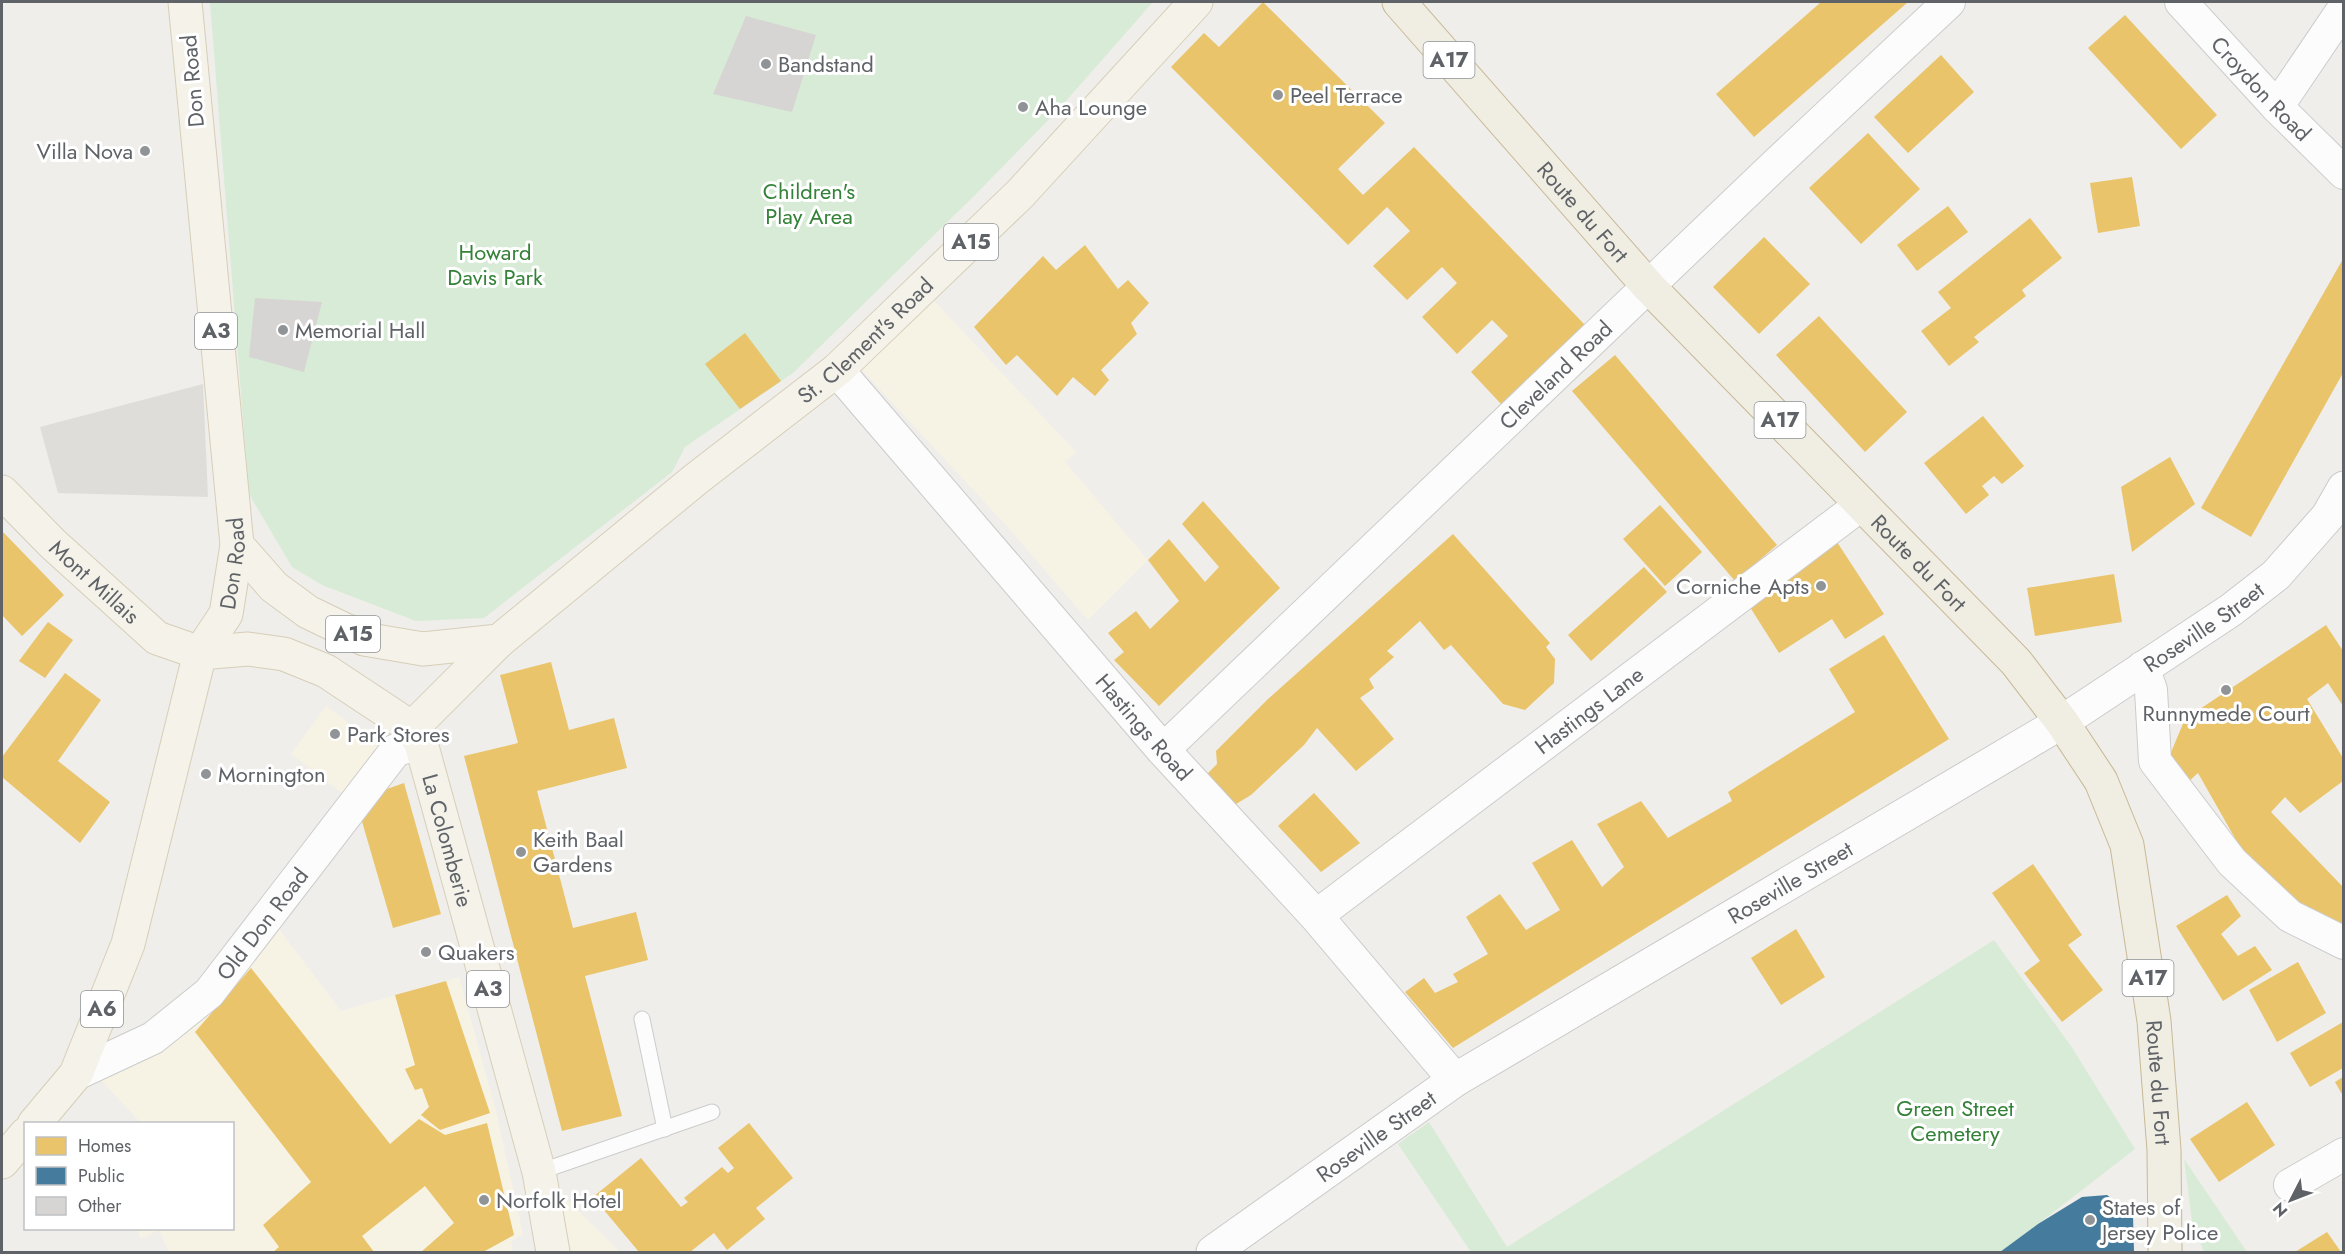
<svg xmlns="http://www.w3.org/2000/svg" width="2345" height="1254" viewBox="0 0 2345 1254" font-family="Jost,sans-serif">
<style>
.commercial{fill:#f7f3e4}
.industrial{fill:#dfddda}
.green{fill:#d8ebd6}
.homes{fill:#e9c46a}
.public{fill:#457b9d}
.building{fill:#d6d5d3}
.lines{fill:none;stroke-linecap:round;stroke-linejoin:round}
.lane-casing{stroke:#cbcccc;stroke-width:17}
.street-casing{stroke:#cbcccc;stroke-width:34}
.secondary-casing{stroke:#cacacb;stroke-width:35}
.primary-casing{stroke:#d7ceb8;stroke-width:35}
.highway-casing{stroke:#c8b996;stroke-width:35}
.lane{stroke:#fdfcfc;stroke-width:15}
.street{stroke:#fdfcfc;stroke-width:32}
.secondary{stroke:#fdfcfc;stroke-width:33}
.primary{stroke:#f4f2e9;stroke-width:33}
.highway{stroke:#f0ede3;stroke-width:33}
.poi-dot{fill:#919496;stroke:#fff;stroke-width:2}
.labels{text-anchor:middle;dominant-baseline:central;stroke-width:6;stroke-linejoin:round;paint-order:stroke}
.shield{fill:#fff;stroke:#8f9295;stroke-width:1.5}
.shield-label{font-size:21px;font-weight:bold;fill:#5f6368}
.poi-label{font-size:22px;fill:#5f6368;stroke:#fff;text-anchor:start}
.street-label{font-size:22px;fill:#5f6368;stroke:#fff}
.park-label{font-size:22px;fill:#348238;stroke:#fff}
</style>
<rect width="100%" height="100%" fill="#efeeea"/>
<g class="commercial">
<path d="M934,301L1076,452L1065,462L1148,560L1088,620L1005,524L862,370Z"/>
<path d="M326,706L381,747L346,796L291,754Z"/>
<path d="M275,924L341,1011L459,977L496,1111L523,1234L511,1242L513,1252H169L159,1230L141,1239L137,1229L232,1228V1124L141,1123L100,1079Z"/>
<path d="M539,1172L620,1252H553Z"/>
</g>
<path class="industrial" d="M203,384L208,497L58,493L40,427Z"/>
<g class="green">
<path d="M210,2H1153L1058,110L973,197L793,373L685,447L672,472L484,618L416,621L322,585L292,567L249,494Z"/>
<path d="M1994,940L2071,1046L2135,1149L2002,1252H1471L1398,1144L1429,1122L1507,1247Z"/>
<path d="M2184,1159L2247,1252H2204L2192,1221Z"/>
</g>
<g class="homes">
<path d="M1263,2L1385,123L1338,169L1363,195L1414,147L1585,325L1502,405L1471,372L1508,336L1492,320L1457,354L1422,317L1457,283L1442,267L1407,300L1373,266L1410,231L1387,207L1348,245L1171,67L1204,33L1219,47Z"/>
<path d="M1821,2H1908L1754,137L1716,94Z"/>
<path d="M2125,15L2217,115L2181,149L2088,48Z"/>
<path d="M1941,55L1974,92L1908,153L1874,117Z"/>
<path d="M1868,133L1920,189L1861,244L1809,188Z"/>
<path d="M2132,177L2140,226L2098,233L2090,183Z"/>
<path d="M1948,206L1968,232L1917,271L1897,245Z"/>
<path d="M2030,218L2062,258L2022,290L2026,296L1974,337L1979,342L1949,366L1921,331L1951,308L1938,292Z"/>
<path d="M1764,237L1810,284L1759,334L1713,287Z"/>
<path d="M1085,245L1118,289L1128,280L1149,303L1131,323L1137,334L1101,370L1109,380L1095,396L1073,377L1057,396L1017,355L1006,365L974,327L1043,256L1056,270Z"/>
<path d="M2343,259V373L2251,537L2201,508Z"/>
<path d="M1819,316L1907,412L1865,452L1776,355Z"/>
<path d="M745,333L781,381L740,409L705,364Z"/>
<path d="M1615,355L1777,545L1735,581L1572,391Z"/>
<path d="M1983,416L2024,466L2002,484L1994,476L1982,486L1989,495L1966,514L1924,463Z"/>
<path d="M2170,457L2195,504L2132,552L2121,487Z"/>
<path d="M1203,501L1280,588L1159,706L1114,660L1124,652L1108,633L1136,611L1150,629L1179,601L1148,560L1169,539L1205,582L1219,567L1182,524Z"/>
<path d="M1660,505L1702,552L1665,586L1623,539Z"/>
<path d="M2,531L64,595L22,636L2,615Z"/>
<path d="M1453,534L1550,643L1546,647L1555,659L1554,683L1525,710L1503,704L1451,645L1444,650L1420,621L1387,651L1394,657L1369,679L1374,688L1360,698L1394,739L1356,771L1317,728L1304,745L1251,795L1236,804L1207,774L1217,764L1216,751L1268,699Z"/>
<path d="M1835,539L1884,614L1845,639L1832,619L1779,653L1748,604L1803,569L1799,562Z"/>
<path d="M1644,567L1667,592L1591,661L1568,635Z"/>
<path d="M2114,574L2122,622L2035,636L2027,588Z"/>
<path d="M48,622L73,640L45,678L19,661Z"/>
<path d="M2326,625L2343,651V706L2328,683L2307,699L2343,758V781L2300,813L2285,797L2271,812L2343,887V927L2316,917L2253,870L2198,773L2187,783L2169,757L2185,719Z"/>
<path d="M1884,635L1949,739L1453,1048L1405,992L1424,978L1435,993L1458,982L1453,974L1488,954L1466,917L1500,894L1526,930L1560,910L1532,863L1572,840L1602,887L1624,867L1597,824L1641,801L1668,838L1732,801L1728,792L1855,712L1829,669Z"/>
<path d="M551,662L569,730L614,718L627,768L537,791L573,928L636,912L648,960L585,976L622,1116L562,1131L464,756L518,743L500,675Z"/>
<path d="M65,673L101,700L58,761L110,802L80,843L2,777V757Z"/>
<path d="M404,783L441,914L393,928L361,818L384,790Z"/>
<path d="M1314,793L1360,843L1321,872L1278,826Z"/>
<path d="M2033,864L2082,935L2068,945L2103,990L2062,1022L2024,973L2040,961L1992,893Z"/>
<path d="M2227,895L2241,916L2221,934L2238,956L2255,946L2272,970L2223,1001L2176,926Z"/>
<path d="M1796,929L1825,977L1781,1005L1751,958Z"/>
<path d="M2298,962L2326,1013L2277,1042L2249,990Z"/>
<path d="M251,968L390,1144L419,1119L445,1135L487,1123L514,1235L483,1252H421L454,1223L425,1186L362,1236L374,1252H273L279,1247L263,1225L311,1182L195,1032Z"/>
<path d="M446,981L490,1113L440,1130L421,1115L429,1107L422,1088L415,1090L405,1069L415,1065L395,995Z"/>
<path d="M2343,1022V1068L2310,1087L2290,1053Z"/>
<path d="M2343,1077V1096L2335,1082Z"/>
<path d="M2247,1102L2275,1145L2219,1182L2190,1139Z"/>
<path d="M749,1123L793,1178L756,1208L765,1219L727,1250L714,1233L690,1252H639L593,1197L641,1158L681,1207L688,1202L684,1198L722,1167L728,1173L734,1168L718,1148Z"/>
<path d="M2327,1232L2341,1252H2295Z"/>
</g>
<path class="public" d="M2107,1195L2133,1215L2134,1252H2000L2038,1224L2082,1197Z"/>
<g class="building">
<path d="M746,16L816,35L792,112L713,94Z"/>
<path d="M255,298L322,302L304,372L249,357Z"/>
</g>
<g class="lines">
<g class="lane-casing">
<g id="lane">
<path d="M642,1019L665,1129"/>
<path d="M539,1172L712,1112"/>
</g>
</g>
<g class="street-casing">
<g id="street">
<path id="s1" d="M2181,2L2277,107L2344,173"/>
<path d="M2277,107L2344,8"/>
<path d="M2143,667L2151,690L2155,761L2232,862L2290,916L2344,943"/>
<path id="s2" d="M1163,750L1775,165L1949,2"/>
<path id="s3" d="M1316,916L1862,504"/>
<path id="s4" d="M76,1074L153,1038L209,993L396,750L421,743"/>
<path d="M2290,1185L2344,1154"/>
</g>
</g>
<g class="secondary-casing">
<g id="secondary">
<path id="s5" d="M837,370L1163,750L1316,916L1455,1080"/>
<path id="s6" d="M1213,1252L1455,1080L2062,722L2231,610L2276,575L2328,516L2344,488"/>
</g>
</g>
<g class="primary-casing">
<g id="primary">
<path id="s7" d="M2,492L53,544L157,638L200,653L248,649L284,654L326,671L412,728L421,743L539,1172L553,1252"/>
<path d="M237,545L274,587L308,612L364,639L423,649L499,641"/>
<path id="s8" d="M412,728L499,641L696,479L837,370L1020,194L1196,2"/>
<path id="s9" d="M34,1124L76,1074L128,944L200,653L226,614L237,545L185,2"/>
<path d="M2,1162L26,1134"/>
</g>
</g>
<g class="highway-casing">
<g id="highway">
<path id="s10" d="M1399,2L1649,287L2016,662L2062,722L2101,781L2127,845L2154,1021L2164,1150L2165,1252"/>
</g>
</g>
<use href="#lane" class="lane"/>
<use href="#street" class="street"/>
<use href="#secondary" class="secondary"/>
<use href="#primary" class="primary"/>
<use href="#highway" class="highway"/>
</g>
<g class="poi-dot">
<circle cx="766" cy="64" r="6"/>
<circle cx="1278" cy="95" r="6"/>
<circle cx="1023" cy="107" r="6"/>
<circle cx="145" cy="151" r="6"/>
<circle cx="283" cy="330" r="6"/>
<circle cx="1821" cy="586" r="6"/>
<circle cx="2226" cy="690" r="6"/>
<circle cx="335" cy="734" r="6"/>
<circle cx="206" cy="774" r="6"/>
<circle cx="521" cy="852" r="6"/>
<circle cx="426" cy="952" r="6"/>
<circle cx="484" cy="1200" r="6"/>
<circle cx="2090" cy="1220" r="6"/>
</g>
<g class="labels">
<g class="shield">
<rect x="1423.5" y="42" width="51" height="36" rx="4.5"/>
<rect x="944" y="224" width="54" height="36" rx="4.5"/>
<rect x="195" y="313" width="42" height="36" rx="4.5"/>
<rect x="1754.5" y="402" width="51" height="36" rx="4.5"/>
<rect x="326" y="616" width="54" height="36" rx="4.5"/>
<rect x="2122.5" y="960" width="51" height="36" rx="4.5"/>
<rect x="467" y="971" width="42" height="36" rx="4.5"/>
<rect x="81" y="991" width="42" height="36" rx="4.5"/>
</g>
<g class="shield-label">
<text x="1449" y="60">A17</text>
<text x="971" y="242">A15</text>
<text x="216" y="331">A3</text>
<text x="1780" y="420">A17</text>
<text x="353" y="634">A15</text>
<text x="2148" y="978">A17</text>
<text x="488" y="989">A3</text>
<text x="102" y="1009">A6</text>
</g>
<g class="poi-label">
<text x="778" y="64">Bandstand</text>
<text x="1290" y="95">Peel Terrace</text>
<text x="1035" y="107">Aha Lounge</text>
<text x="133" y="151" text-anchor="end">Villa Nova</text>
<text x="295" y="330">Memorial Hall</text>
<text x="1809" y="586" text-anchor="end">Corniche Apts</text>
<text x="2226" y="713" text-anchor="middle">Runnymede Court</text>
<text x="347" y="734">Park Stores</text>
<text x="218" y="774">Mornington</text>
<text x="533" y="839">Keith Baal<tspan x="533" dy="25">Gardens</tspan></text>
<text x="438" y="952">Quakers</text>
<text x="496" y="1200">Norfolk Hotel</text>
<text x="2102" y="1207">States of<tspan x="2102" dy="25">Jersey Police</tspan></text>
</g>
<g class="street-label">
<text transform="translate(192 81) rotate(-95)">Don Road</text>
<text stroke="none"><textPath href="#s1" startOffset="118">Croydon Road</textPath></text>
<text stroke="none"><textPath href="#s10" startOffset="279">Route du Fort</textPath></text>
<text stroke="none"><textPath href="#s8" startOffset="597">St. Clement's Road</textPath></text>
<text stroke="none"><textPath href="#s2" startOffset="543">Cleveland Road</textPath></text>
<text stroke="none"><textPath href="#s10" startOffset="765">Route du Fort</textPath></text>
<text stroke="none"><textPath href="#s9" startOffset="603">Don Road</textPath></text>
<text stroke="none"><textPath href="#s7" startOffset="129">Mont Millais</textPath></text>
<text stroke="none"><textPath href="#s6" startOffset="1172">Roseville Street</textPath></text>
<text stroke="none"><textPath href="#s3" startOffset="342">Hastings Lane</textPath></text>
<text stroke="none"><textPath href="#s5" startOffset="471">Hastings Road</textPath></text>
<text stroke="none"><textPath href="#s7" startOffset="610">La Colomberie</textPath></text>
<text stroke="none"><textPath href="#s6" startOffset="686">Roseville Street</textPath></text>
<text stroke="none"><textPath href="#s4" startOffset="244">Old Don Road</textPath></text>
<text stroke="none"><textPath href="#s10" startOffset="1359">Route du Fort</textPath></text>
<text stroke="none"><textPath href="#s6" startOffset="200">Roseville Street</textPath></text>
</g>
<g class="park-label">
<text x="809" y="191">Children's<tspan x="809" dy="25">Play Area</tspan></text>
<text x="495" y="252">Howard<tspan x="495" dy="25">Davis Park</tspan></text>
<text x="1955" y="1108">Green Street<tspan x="1955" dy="25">Cemetery</tspan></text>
</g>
</g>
<rect width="2345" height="1254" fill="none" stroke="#5f6368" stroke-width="6"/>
<rect x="24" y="1122" width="210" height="108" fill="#ffffff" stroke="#bfc1c3" stroke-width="1.5"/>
<rect x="36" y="1137" width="30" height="18" fill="#e9c46a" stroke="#bfc1c3" stroke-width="1.5"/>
<text x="78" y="1152" font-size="18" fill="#5f6368">Homes</text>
<rect x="36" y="1167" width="30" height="18" fill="#457b9d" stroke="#bfc1c3" stroke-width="1.5"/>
<text x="78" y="1182" font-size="18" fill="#5f6368">Public</text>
<rect x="36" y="1197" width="30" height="18" fill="#d6d5d3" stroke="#bfc1c3" stroke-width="1.5"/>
<text x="78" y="1212" font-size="18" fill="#5f6368">Other</text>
<g transform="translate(2291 1200) rotate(228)" stroke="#ffffff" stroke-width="4.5" paint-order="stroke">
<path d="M0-4.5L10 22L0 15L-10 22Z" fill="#5f6368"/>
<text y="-9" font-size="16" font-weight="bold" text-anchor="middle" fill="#5f6368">N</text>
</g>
</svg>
